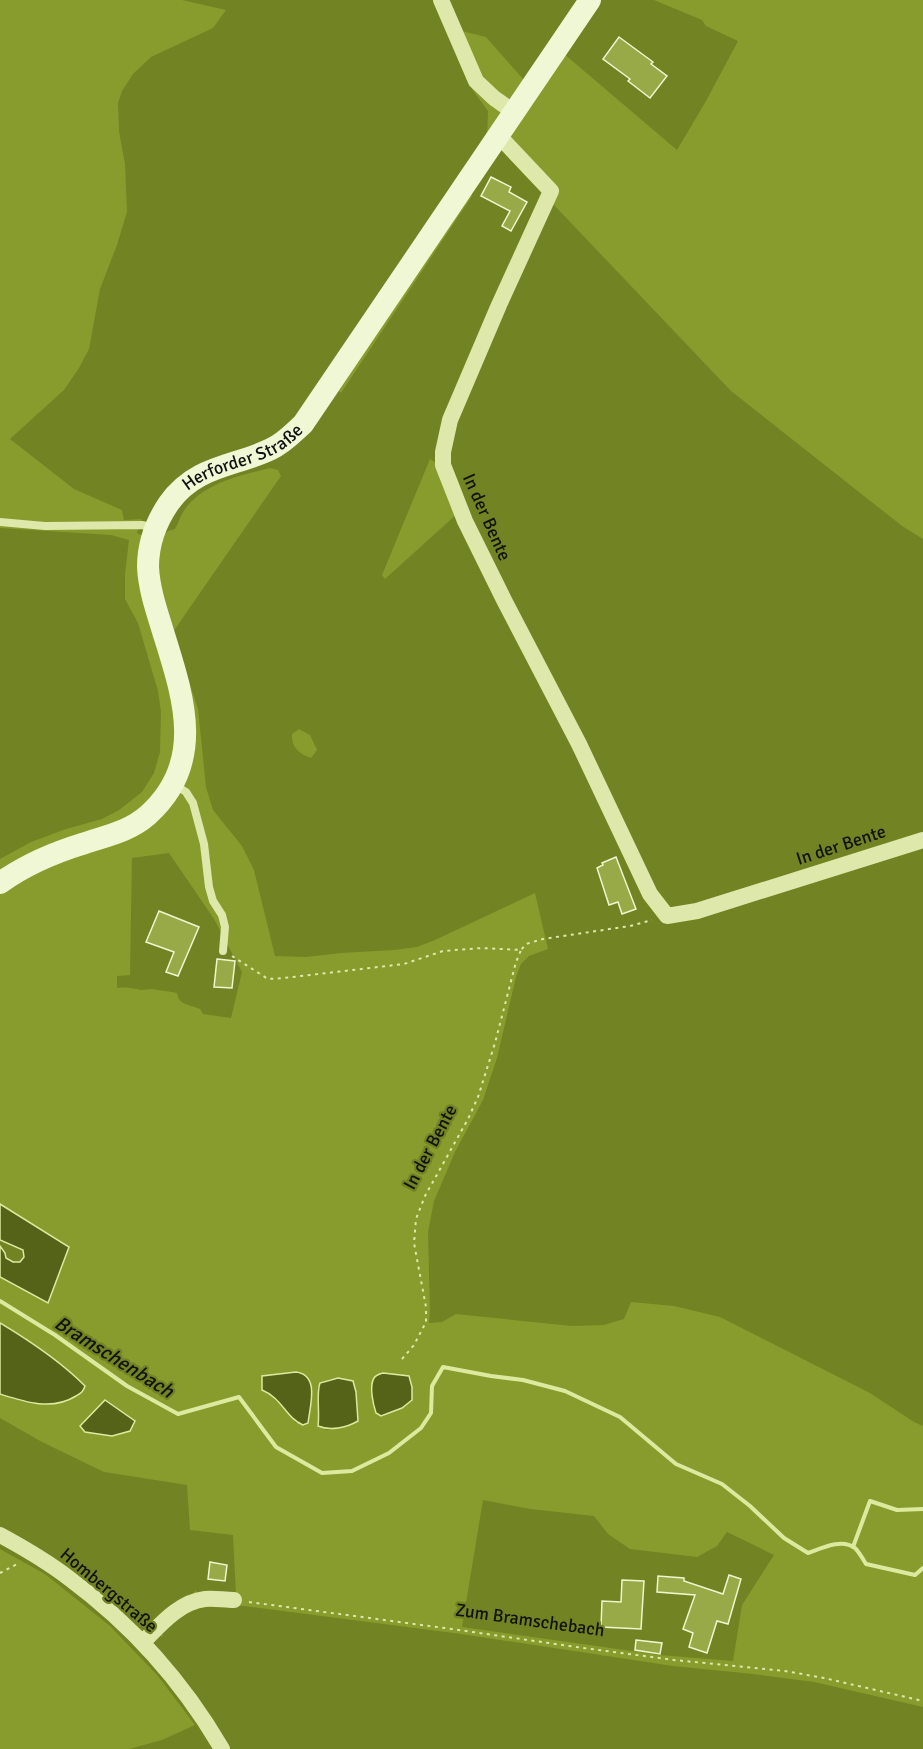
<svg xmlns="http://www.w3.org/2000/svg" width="923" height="1749" viewBox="0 0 923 1749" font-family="Signika,sans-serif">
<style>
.green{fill:#889b2d;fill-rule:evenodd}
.water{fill:#546318;stroke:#dde99f;stroke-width:1.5}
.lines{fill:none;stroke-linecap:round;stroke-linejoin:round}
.stream{stroke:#dde99f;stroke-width:4}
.building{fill:#98aa47;stroke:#eff6cf;stroke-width:1.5}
.path{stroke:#dee8ab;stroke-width:2;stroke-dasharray:3 4.5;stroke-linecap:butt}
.lane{stroke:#dee8ab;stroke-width:8}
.street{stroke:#dee8ab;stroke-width:16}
.secondary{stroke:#f0f7d5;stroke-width:22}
.labels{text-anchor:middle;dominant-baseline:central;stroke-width:4.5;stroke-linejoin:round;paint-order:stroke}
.street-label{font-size:18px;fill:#111;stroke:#718323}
.water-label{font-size:20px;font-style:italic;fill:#111;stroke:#718323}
</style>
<rect width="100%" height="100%" fill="#718323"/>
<g class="green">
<path d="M0,0H182L226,10L213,28L151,57L133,74L122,91L118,103L119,131L125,164L127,212L117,245L100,289L89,349L79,368L64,390L10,439L74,489L122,510L124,520L142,519L137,533L142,535H164L168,531L175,529C178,524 180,517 183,512C202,483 239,476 270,468L278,470L281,476L173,632L198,709L206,787L213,810L242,846L254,870L275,956L306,957L341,953L394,950L417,947L435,940L535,893L548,949L529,956L521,964L516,977L497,1058L483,1100L455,1152L434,1201L428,1232L430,1312L429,1323L442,1322L456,1314L572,1326L604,1325L624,1319L631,1302L674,1306L720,1317L870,1393L914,1422L923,1426V1707L814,1682L753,1674L673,1666L461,1634L244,1606H205L186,1611L163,1632L162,1637L149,1626L192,1596L196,1590L197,1596H236L233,1535L190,1530L187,1485L104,1472L42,1442L0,1418V1394L28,1402L85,1386C60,1361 30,1341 0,1323V1277L48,1303L69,1247L0,1204V859L31,842L66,829L102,819L119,810L142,792L154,773L160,752L161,712L158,691L138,623L125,599V574L129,540L111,535L0,528ZM169,853L214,919L242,972L231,1018L203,1014L200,1009C190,1004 179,1006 177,993C171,992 159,990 152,989C147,989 142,991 137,989C129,988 126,987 117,988V976L130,975L132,858ZM269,1375H276L312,1388L308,1423H296C285,1411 278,1397 262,1390L263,1387ZM330,1379L353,1381L356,1392L352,1425L326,1430L318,1426L320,1410L318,1388L320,1383ZM483,1500L530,1509L594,1516L608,1534L630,1549L697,1557L717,1546L727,1532L774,1555L742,1605L733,1661L660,1655L462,1627Z"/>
<path d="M434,0L462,31L486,37L524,80L563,53L677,150L706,101L738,41L706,26L702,20L654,0H923V539L902,526L731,391L552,203L558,192L487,139L488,111L472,89Z"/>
<path d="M468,193L472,196L341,393L339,391Z"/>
<path d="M430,459L439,465L458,513L385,579L382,575Z"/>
<path d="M299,729L310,735L317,750L311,758C299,754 291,747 292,734Z"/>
<path d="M0,1549L45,1574L110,1626L158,1676L195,1725L162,1740L129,1749H0Z"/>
</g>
<g class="water">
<path d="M0,1204L69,1247L48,1303L0,1277V1246L5,1253L6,1258L13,1262H20L24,1257L23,1250L0,1240Z"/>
<path d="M0,1323C30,1341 60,1361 85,1386C83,1392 81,1393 76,1396C52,1411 25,1402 0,1394Z"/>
<path d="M296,1372C320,1375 310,1406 308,1423L303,1425C286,1418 282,1398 262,1390V1376Z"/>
<path d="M383,1373L409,1376L412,1387V1400L402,1408L381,1416L376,1413C373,1404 369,1386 374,1378C376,1375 380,1374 383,1373Z"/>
<path d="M338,1378L353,1381L356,1392L358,1421C346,1428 330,1431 318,1426C320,1413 316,1393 320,1383Z"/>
<path d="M105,1400L135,1421L130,1431L112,1436L85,1432L80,1426Z"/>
</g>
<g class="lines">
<g class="stream">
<path d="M0,1301L55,1335L127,1386L178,1414L239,1397L276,1447L322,1473L352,1471L389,1453L421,1428L431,1413L432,1386L443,1367L491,1376L523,1380L565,1391L620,1417L676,1464L722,1484L750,1506L784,1538L808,1553C822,1548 842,1538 855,1548C859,1552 863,1559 866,1564L915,1575L923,1568"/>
<path d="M853,1547L870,1501L897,1510L923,1509"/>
</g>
</g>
<g class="building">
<path d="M619,37L653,62L651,64L667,76L650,98L628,81L630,79L603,59Z"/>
<path d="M491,177L511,187L509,192L527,202L511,231L502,226L510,211L481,196Z"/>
<path d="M616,857L636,909L622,914L618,902L609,905L597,868L603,865L602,863Z"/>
<path d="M159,911L199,927L178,976L166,972L174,952L146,942Z"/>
<path d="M217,959L235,961L232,988L214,987Z"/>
<path d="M210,1562L227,1565L225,1581L208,1579Z"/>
<path d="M729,1575L741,1579L728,1624L717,1621L707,1653L689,1647L693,1633L683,1629L695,1595L657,1592L658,1576L684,1578V1581L723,1594Z"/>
<path d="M622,1580L644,1581L641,1629L601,1627L602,1601L621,1602Z"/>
<path d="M636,1640L662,1643L660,1654L635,1650Z"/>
</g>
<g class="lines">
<g class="path">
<path d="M232,956L268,979L284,978L404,964L443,951L482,948L521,950L526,944L543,939L630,926L652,920"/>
<path d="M402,1359L414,1345L426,1322V1307L414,1243L416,1219L425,1196L468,1119L478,1097L495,1043L516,962L521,950"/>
<path d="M0,1573L19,1563"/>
<path d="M249,1602L452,1629L576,1647L674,1660L785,1671L824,1678L923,1701"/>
</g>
<g class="lane">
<path d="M0,522L45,526L142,525L155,528"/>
<path d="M175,785L186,792L193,803L204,844L209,887L213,901L222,915L225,927L223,951"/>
</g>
<g class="street">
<path d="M441,0L476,81L494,98L515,113"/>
<path d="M499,136L551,191L499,305L450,420L443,452V465L465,521L504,600L579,744L650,894L667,916L697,911L923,840"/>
<path d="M0,1535C24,1548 48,1562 70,1579C132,1625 183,1682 222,1749"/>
<path d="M143,1642C160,1625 179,1602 205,1599C214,1598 224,1600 234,1600"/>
</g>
<path class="secondary" id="s1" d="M0,883C25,865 53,853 82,844C105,836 129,832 148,815C209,760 181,691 161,625C155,606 149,587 148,567C148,544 156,522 169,503C196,465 234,467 271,449C284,443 293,433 303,424L590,0"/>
</g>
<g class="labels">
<g class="street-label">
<text stroke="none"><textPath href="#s1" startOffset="584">Herforder Straße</textPath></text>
<text transform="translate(487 517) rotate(66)">In der Bente</text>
<text transform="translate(841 845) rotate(-18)">In der Bente</text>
<text transform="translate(430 1147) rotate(-62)">In der Bente</text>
<text transform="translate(109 1590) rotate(40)">Hombergstraße</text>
<text transform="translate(530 1620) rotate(8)">Zum Bramschebach</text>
</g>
<g class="water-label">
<text transform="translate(114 1357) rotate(32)">Bramschenbach</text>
</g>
</g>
</svg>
